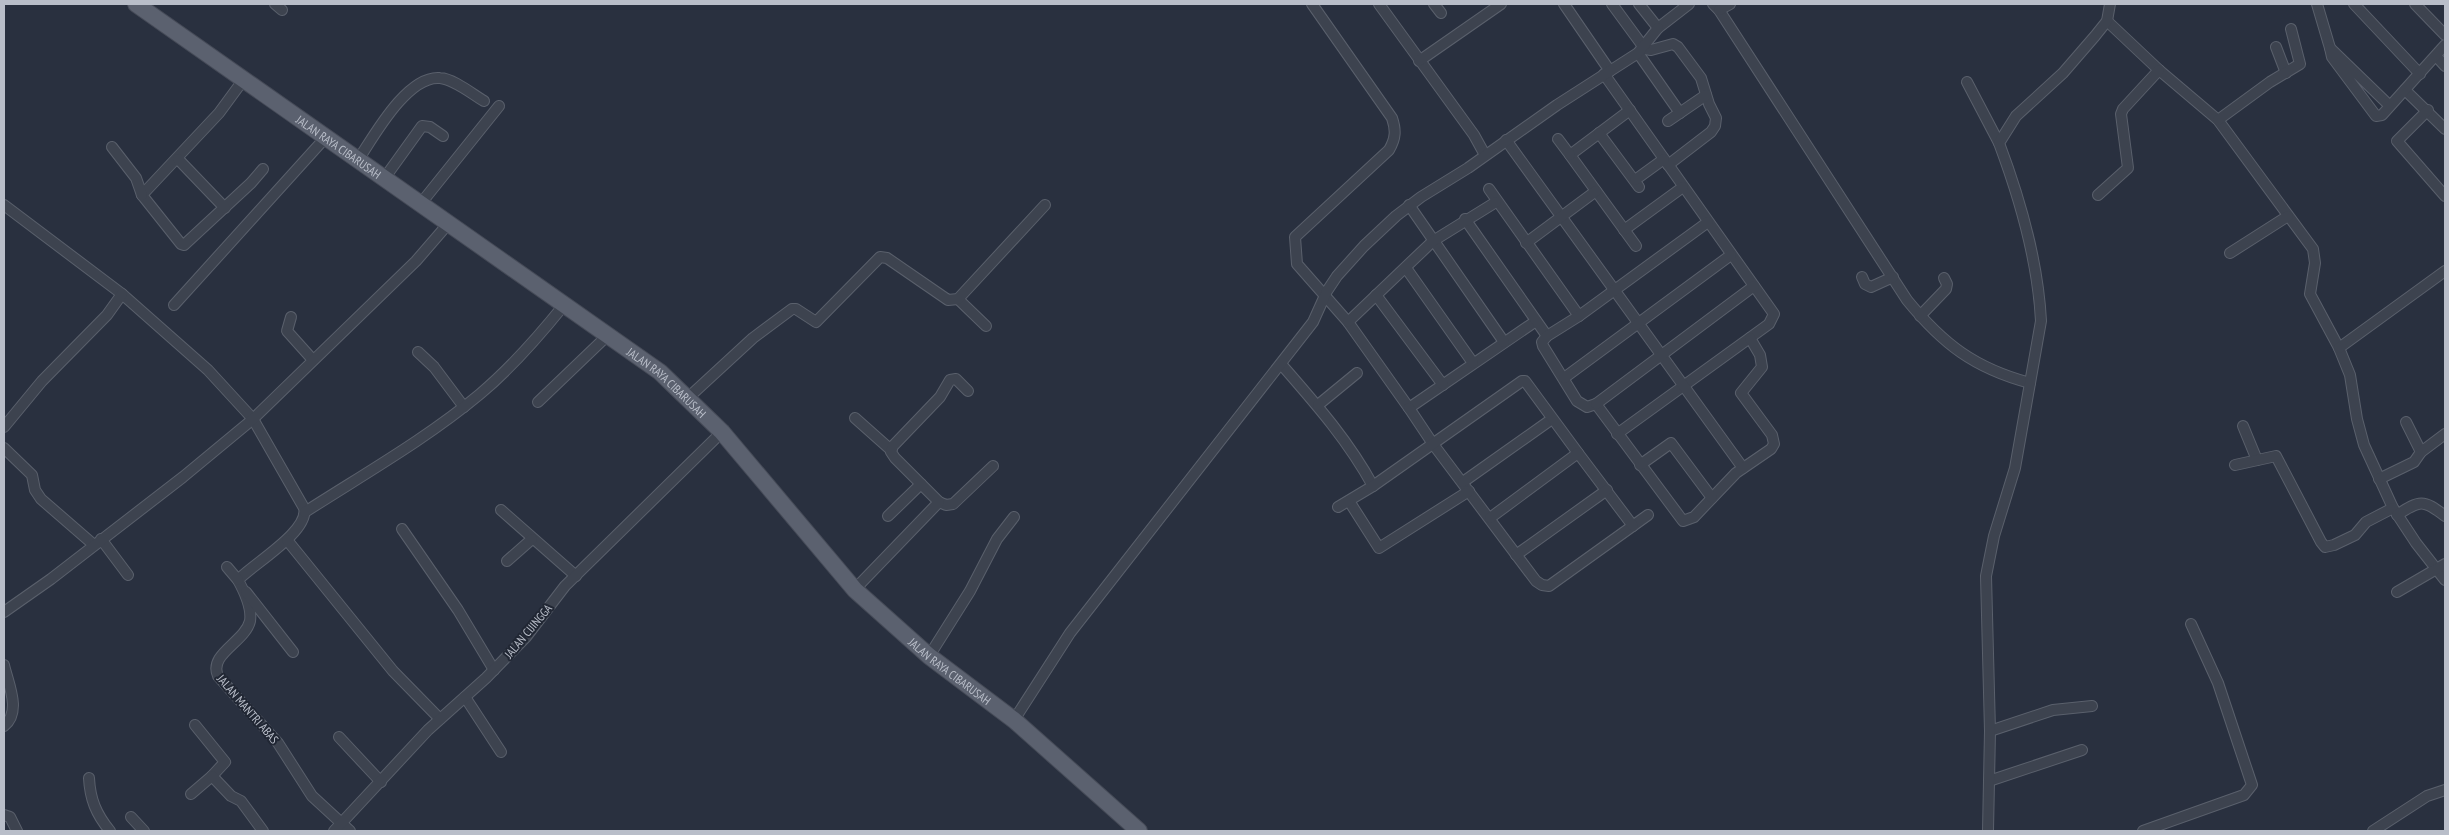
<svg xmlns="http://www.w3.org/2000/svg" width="2449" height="835" viewBox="0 0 2449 835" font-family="'PT Sans Narrow',sans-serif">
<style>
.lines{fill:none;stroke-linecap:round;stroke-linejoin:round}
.street-casing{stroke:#5a606c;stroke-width:12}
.primary-casing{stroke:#464b58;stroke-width:18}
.street{stroke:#3d434f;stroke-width:10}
.primary{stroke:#5b616f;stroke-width:16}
.labels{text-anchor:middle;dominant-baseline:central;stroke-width:4;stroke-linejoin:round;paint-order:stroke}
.street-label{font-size:12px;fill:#b9bec9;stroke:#212734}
</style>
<rect width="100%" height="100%" fill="#29303f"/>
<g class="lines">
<g class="street-casing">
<g id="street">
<path d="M275,4L282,10"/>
<path d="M1312,4L1392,118C1396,130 1396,138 1389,150L1295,237L1297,264L1348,322L1409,408L1536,321"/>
<path d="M1379,4L1474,135L1485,155"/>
<path d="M1434,4L1441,13"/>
<path d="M1564,4L1610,71"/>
<path d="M1612,4L1645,49L1651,50L1673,44L1678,47L1701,78L1709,104L1716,118L1715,126L1711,132L1668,165"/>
<path d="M1639,4L1658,28L1689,4"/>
<path d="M1713,4L1719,10L1907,300C1943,344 1974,368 2030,383"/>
<path d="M2317,4L2330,48"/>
<path d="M2354,4L2420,74"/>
<path d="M2415,4L2445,35"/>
<path d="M1719,10L1730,4"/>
<path d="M2107,21L2159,70L2218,120L2313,249L2315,263L2310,294L2339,348L2350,375L2357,419L2364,445L2393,508L2416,543L2445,580"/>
<path d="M2276,47L2286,73"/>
<path d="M1638,53L1680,113"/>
<path d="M2436,56L2445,66"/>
<path d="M1419,61L1501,4"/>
<path d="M1604,74L1774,314L1769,324L1617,434"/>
<path d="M244,79L219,113L142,195L181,244L184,245L251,183L263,169"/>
<path d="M1967,82L1999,143"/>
<path d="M2405,90L2445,129"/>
<path d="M2390,106L2330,48L2332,57L2376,116L2382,115L2445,45"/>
<path d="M1630,110L1570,155L1636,246"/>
<path d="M2428,110L2397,141L2445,196"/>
<path d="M2218,120L2270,82L2300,64L2291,29"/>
<path d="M1668,121L1706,95"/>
<path d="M1599,133L1639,187"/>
<path d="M1558,139L1570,155"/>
<path d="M1506,140L1743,468"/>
<path d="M112,147L136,178L142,195"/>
<path d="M360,157C375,134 408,75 440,78C454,79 472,94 484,101"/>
<path d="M178,159L225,208"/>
<path d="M386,176L422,126L430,127L443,136"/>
<path d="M1635,180L1664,159"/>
<path d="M1489,189L1579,316"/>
<path d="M2098,195L2128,168L2121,114L2123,109L2159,70"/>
<path d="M422,202L499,106"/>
<path d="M4,205L122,294L208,370L253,419L304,508C310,531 253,564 238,580C244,591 252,609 250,621C245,642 208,654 218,676L278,743L312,796L350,831"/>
<path d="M1409,205L1504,342"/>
<path d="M1465,219L1547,336"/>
<path d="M1708,222L1579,316L1547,336L1542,342L1543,346L1577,401L1587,407L1596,404L1683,521L1694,517L1736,473L1771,449L1774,444L1772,435L1741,393L1762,367L1760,355L1750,338"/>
<path d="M1624,230L1683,187"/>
<path d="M1526,243L1596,191"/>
<path d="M2230,253L2288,216"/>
<path d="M1406,268L1473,363"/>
<path d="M1862,277L1865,284L1871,287L1893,277"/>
<path d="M1376,295L1443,385"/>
<path d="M958,299L986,326"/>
<path d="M174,305L326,137"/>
<path d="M1920,316L1946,289L1947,284L1944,278"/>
<path d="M291,317L287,331L313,360"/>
<path d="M1348,322L1433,241L1496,202"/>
<path d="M2339,348L2445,271"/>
<path d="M418,352L434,367L464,407"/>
<path d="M1281,364C1315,403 1348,440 1373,486"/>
<path d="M1564,378L1731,255"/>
<path d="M690,396L753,338L792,309H796L816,322L880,257L887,258L948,300L958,299L1045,205"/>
<path d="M538,402L608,335"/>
<path d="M1596,404L1754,286"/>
<path d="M1318,405L1357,373"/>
<path d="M1409,408L1433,444L1536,581L1542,585L1549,586L1648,515"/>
<path d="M855,418L891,450"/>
<path d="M2406,422L2421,452"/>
<path d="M2243,426L2257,460"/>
<path d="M4,427L42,381L107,315L122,294"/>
<path d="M4,448L32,475L35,490L41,499L94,545"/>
<path d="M1640,465L1671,443L1712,498"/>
<path d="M2235,465L2276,456L2321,542L2325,547L2334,545L2355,535L2366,522L2393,508"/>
<path d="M2379,479L2414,462L2421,452L2445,434"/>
<path d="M1463,482L1552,419"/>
<path d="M1349,501L1379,548L1469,491"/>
<path d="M939,502L946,505L953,504L993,466"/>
<path d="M1338,507L1373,486L1522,381H1525L1578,453"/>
<path d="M501,510L576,576"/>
<path d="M305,512C364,474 426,439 480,394C511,368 539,336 564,305"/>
<path d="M2397,515C2420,500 2423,499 2445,516"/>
<path d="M888,516L921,484"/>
<path d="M1490,518L1578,453L1633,526"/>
<path d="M402,529L458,610L494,670"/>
<path d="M101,539L128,575"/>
<path d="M287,540L393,671L440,719"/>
<path d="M1516,555L1607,490"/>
<path d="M507,561L532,539"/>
<path d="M227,567L238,580"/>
<path d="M857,587L939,502L895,458L891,452L893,446L940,397L950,380L956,379L968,391"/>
<path d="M246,592L293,652"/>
<path d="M2397,592L2445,564"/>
<path d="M4,612L51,579L183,477L253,419L416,261L448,224"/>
<path d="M931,653L970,591L997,539L1014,517"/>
<path d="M4,665C8,683 22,712 4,726"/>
<path d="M465,697L501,752"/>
<path d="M1014,720L1070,633L1313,322L1327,291L1337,276L1364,246L1396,216L1421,197L1468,168L1557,105L1638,53L1658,28"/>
<path d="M195,725L225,762L212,776"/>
<path d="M1990,731L2053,710L2092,706"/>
<path d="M339,737L381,782"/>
<path d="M89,778C90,799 96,814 110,831"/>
<path d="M1989,781L2082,750"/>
<path d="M191,794L212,776L231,796L241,801L263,831"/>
<path d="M4,815L10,817L17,831"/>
<path d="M131,817L144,831"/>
<path d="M334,831L428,730L486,678L526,637L565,586L724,430"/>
<path d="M1988,831L1990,731L1986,576L1994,536L2015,468L2041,321C2038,261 2020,199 1999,143L2016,116L2063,73L2095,36L2107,21L2110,4"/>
<path d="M2143,831L2244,795L2252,785L2218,683L2191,624"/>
<path d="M2373,831L2427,796L2445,790"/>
</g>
</g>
<g class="primary-casing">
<g id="primary">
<path id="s1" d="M136,4L660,372L722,432L855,590L929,656L1014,720L1139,831"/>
</g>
</g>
<use href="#street" class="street"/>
<use href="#primary" class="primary"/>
</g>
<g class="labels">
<g class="street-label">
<text stroke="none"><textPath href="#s1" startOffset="248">JALAN RAYA CIBARUSAH</textPath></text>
<text stroke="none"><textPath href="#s1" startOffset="652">JALAN RAYA CIBARUSAH</textPath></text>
<text transform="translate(528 631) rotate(-50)">JALAN CIJINGGA</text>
<text stroke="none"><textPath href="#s1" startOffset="1058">JALAN RAYA CIBARUSAH</textPath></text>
<text transform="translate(248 709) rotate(49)">JALAN MANTRI ABAS</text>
</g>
</g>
<rect width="2449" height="835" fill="none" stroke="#b9bec9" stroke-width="10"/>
</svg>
